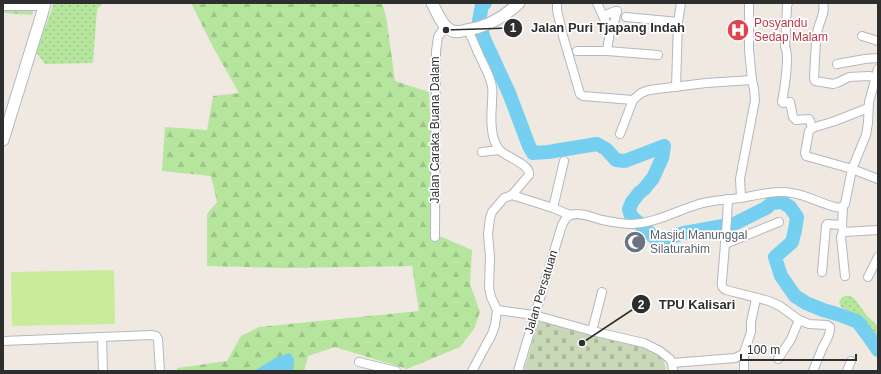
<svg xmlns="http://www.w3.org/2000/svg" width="881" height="374" viewBox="0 0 881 374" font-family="Arial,sans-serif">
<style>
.grass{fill:url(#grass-dots)}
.forest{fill:url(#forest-firs)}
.cemetery{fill:url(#cemetery-stones)}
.pitch{fill:#c9ec9a}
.water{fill:#75cff0}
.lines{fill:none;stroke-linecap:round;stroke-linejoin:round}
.river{stroke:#75cff0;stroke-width:14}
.street-casing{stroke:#b4b7c1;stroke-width:10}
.secondary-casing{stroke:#b4b7c1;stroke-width:13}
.street{stroke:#fff;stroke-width:8}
.secondary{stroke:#fff;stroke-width:11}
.labels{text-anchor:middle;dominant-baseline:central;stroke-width:3.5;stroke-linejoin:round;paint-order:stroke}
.health-label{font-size:12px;fill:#be3a42;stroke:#fff;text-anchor:start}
.street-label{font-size:12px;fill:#2e2e2e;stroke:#fff}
.worship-label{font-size:12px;fill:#5b616d;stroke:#fff;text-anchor:start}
.leader{fill:none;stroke:#2e2e2e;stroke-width:1.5}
.callout-dot{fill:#2e2e2e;stroke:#fff;stroke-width:1.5}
.mark-label{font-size:12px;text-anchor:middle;font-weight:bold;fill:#fff}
.callout-label{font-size:13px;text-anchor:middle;font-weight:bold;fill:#2e2e2e;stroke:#fff;stroke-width:3.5;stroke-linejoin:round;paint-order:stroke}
</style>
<defs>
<pattern id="grass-dots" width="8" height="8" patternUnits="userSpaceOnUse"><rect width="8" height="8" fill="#b6e59e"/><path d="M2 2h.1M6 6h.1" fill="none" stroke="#9dc588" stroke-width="1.8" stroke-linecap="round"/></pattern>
<pattern id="forest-firs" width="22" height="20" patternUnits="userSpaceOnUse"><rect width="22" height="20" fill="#b6e59e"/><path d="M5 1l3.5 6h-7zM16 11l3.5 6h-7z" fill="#9dc588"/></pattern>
<pattern id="cemetery-stones" width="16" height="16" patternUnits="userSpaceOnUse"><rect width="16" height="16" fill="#c8d9b8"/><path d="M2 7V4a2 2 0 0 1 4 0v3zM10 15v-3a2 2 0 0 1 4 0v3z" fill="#acbb9e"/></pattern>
</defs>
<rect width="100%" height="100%" fill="#efe9e1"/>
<g class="grass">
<path d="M54,3H104L97,9L93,63L45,64L36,52Z"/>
<path d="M844,296H851L855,299L867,316L876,324L878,327V345L860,317L841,307L839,301Z"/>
</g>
<g class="forest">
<path d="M3,3H36L32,15L3,13Z"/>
<path d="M191,3H382L386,16L395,81L429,92L435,234L472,250L470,284L480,312L474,329L460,347L407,369L335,347L308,356L304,371H177V368L227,361L241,336L259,327L419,311L412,266L288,268L207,266V214L217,202L211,176L162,171L165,127L207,130L213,96L239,93L213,47Z"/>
</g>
<path class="cemetery" d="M539,319L656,348L665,364L666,371H524Z"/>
<path class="pitch" d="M114,270L115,324L12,326L11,272Z"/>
<path class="water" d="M290,353L294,359L293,371H254L277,357Z"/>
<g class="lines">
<path class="river" d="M485,3L482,5L479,21L484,39L509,93L529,146L533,153L548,152L597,144L606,149L616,160L625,161L664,146L662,158L653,178L644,189L639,193L632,202L629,209L631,216L656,239L662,240L684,233L734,224L766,208L772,203L782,202L790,207L797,217L795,230L792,242L775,257L781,276L795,296L806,303L823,310L840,315L858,322L872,341L878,350"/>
<g class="street-casing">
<g id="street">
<path d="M557,3V10L563,36L580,94L583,96L633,100"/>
<path d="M597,3L610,31L607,51"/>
<path d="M788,3L787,6L785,47C790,55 784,91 782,102L783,103L790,102L793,117L796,120L809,119L810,121L812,128"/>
<path d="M823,3C826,15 818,22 817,34C815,48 815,63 814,78L815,81L833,84L837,83L849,77L869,76L878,78"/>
<path d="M3,6H44"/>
<path d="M603,16L615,11H617L614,23L610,31"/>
<path d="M626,17L678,22"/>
<path d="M468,30C473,40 477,51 482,61C486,70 491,78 492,87C493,92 492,97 492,103C491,117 490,136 498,148C503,157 531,163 529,175L512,195"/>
<path d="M862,36L878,41"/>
<path d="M577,51H607L658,55"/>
<path d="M837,64L865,59L878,58"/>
<path d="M676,87L678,22L681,3"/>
<path d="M868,108L835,121L812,128L809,131L805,153L806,156L852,169L878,179"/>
<path d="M620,134L633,100L641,93L649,90L706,83L752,80"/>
<path d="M482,152L499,150"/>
<path d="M741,197L740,179L755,100L754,89L752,80L749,50V3"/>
<path d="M728,199L727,219L722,281C721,286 722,288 726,290L769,301L780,306L799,320L809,324L827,325L830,327C831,335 825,342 822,349C819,356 816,364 813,371"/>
<path d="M843,207L842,225L843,231L844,232L878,230"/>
<path d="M553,208L564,161"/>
<path d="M570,215C580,212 592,217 602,220C612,222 622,224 632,224C655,223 674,212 696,205C711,200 725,200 741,198C757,195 775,190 792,193C806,195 820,203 835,207C839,208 842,208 845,204L852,169L866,135L868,123L869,102L878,69"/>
<path d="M843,231L841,237L845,276"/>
<path d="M435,237L436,51L438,37L445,26"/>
<path d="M725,244L779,222"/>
<path d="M822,272L826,226L827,224L842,225"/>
<path d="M868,277L878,257"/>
<path d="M497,310L534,315L592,331L644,343L660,351L670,359L672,363L673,371"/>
<path d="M592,331L602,292"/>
<path d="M102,337L103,371"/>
<path d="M3,341L151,335L156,336L158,339L160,371"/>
<path d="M778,359L791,339L799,320"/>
<path d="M359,362L396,371"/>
<path d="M672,363L735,358L741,355L744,353L751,332V322L756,299"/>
<path d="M472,371L492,334L495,325L497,310L491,297L489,288L490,257L488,234L490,218L492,212L504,198L512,195L553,208L570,215"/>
<path d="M518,371L562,225L566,218L570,215"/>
<path d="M744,371V353"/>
<path d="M847,371L851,361"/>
</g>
</g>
<g class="secondary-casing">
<g id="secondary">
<path d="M432,3C437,12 441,24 449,29C455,34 461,31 467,30C488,27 504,17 519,3"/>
<path d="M3,140L42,14L45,3"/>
</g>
</g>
<use href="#street" class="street"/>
<use href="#secondary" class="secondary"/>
</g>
<defs>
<g id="hospital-disc" transform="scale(1.15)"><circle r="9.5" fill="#e0444e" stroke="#fff"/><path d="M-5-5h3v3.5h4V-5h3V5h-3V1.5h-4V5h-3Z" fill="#fff"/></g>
<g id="mosque-disc" transform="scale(1.15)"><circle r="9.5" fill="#6b7280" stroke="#fff"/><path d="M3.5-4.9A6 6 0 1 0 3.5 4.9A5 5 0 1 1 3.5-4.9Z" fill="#fff"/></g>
</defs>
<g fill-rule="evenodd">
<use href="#hospital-disc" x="738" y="30"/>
<use href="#mosque-disc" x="635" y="242"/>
</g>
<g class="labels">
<g class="health-label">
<text x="754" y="23">Posyandu<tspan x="754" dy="14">Sedap Malam</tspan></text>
</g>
<g class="street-label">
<text transform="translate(435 130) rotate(-90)">Jalan Caraka Buana Dalam</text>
<text transform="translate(541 292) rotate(-73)">Jalan Persatuan</text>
</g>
<g class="worship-label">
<text x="650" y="235">Masjid Manunggal<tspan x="650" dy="14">Silaturahim</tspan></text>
</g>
</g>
<path class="leader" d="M446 30L513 28M582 343L641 304"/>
<g class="callout-dot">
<circle cx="446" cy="30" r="4"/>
<circle cx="582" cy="343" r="4"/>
<circle cx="513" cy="28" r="10"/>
<circle cx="641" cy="304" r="10"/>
</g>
<g class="mark-label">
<text x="513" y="32">1</text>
<text x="641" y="309">2</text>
</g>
<g class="callout-label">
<text x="608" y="32">Jalan Puri Tjapang Indah</text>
<text x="697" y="309">TPU Kalisari</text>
</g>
<rect width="881" height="374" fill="none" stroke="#2e2e2e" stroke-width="8"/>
<path d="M741 354v6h115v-6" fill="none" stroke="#2e2e2e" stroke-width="2"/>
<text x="747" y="354" font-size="12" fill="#2e2e2e" stroke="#ffffff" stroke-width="3" paint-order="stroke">100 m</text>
</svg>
